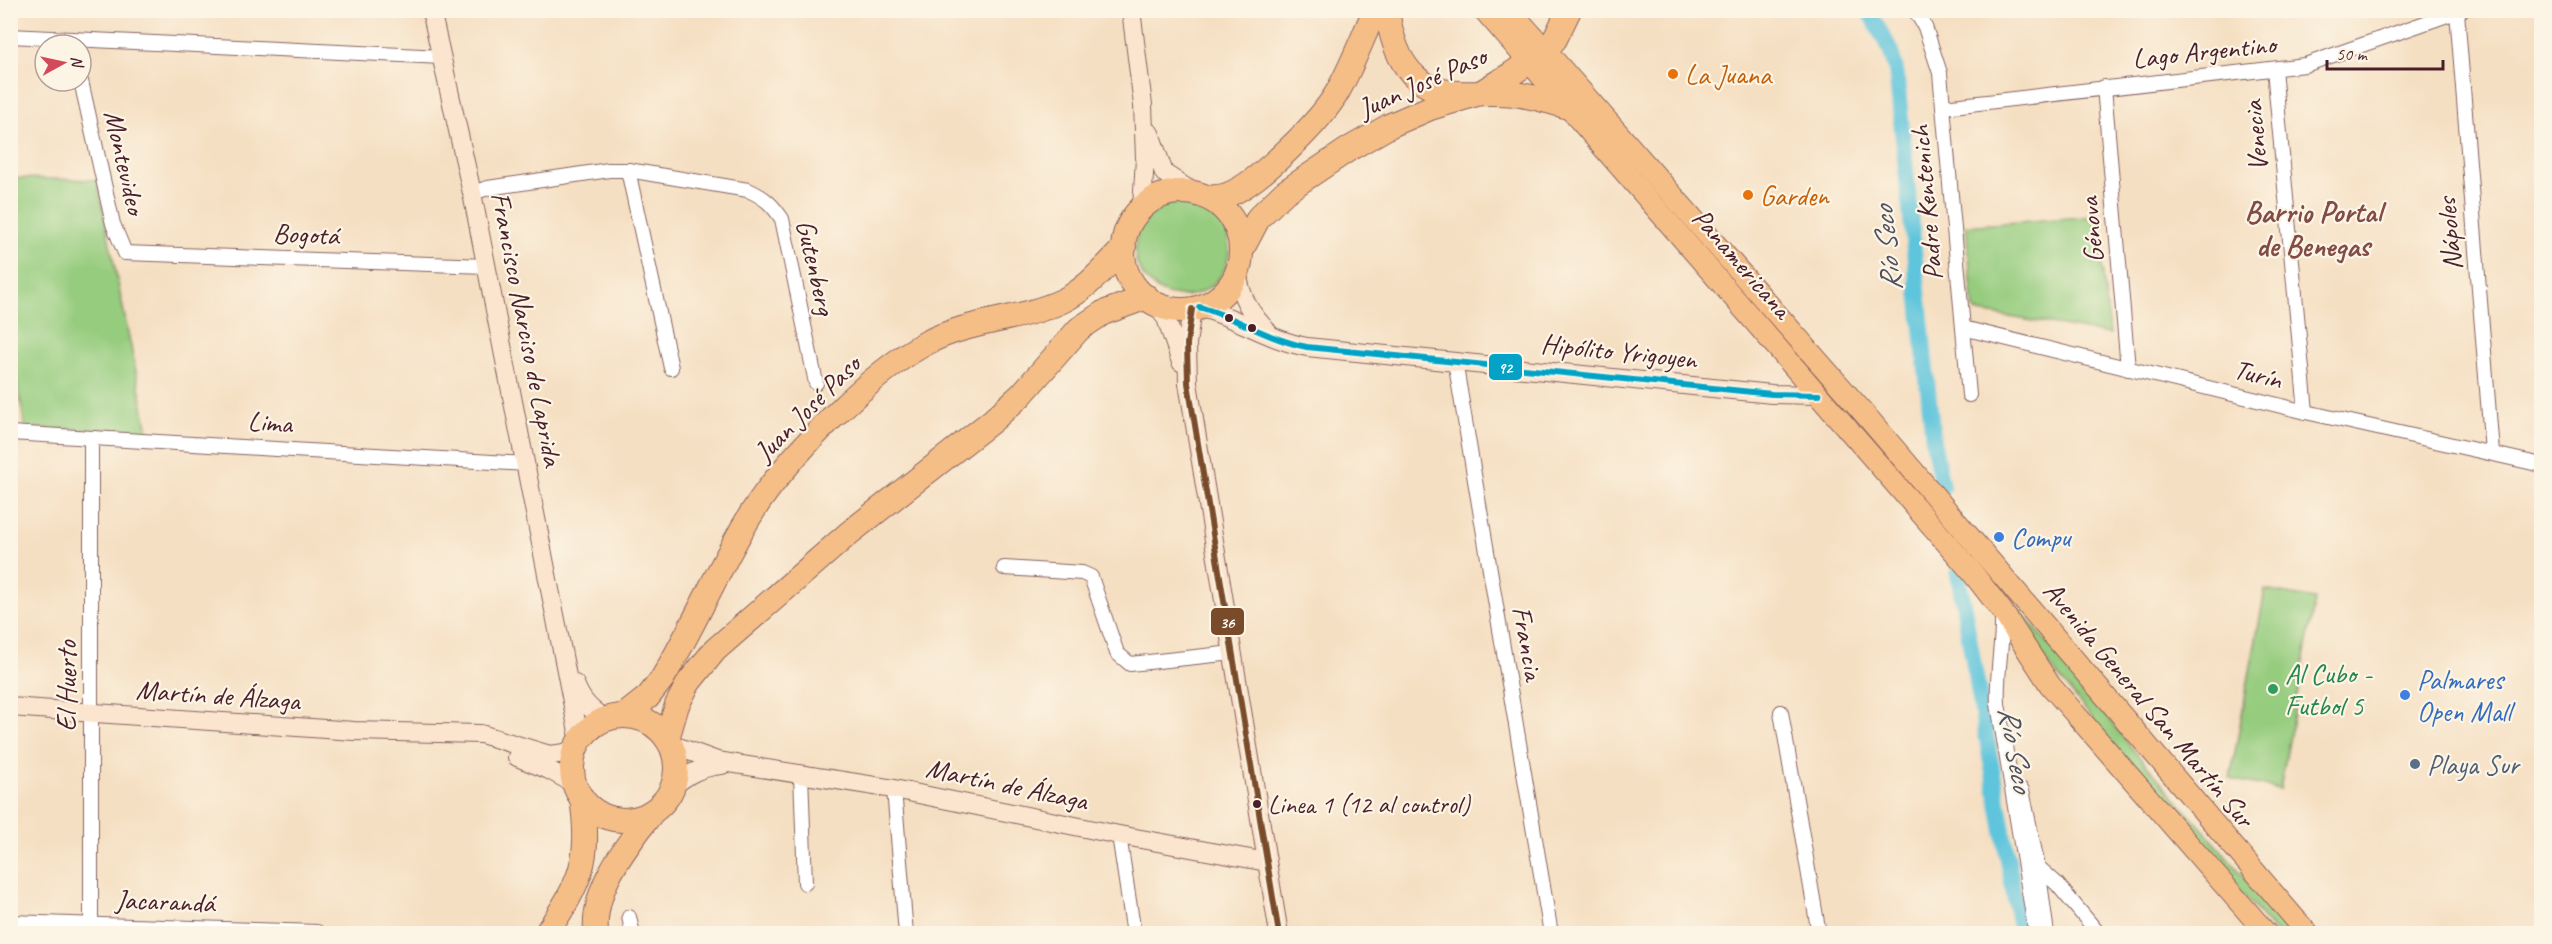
<svg xmlns="http://www.w3.org/2000/svg" width="2552" height="944" viewBox="0 0 2552 944" font-family="Caveat,sans-serif">
<style>
.green{fill:#95cc7e;stroke:#707654;stroke-width:1.5}
.lines{fill:none;stroke-linecap:round;stroke-linejoin:round}
.canal{stroke:#5fc5dc;stroke-width:16}
.street-casing{stroke:#866260;stroke-width:16}
.secondary-casing{stroke:#866260;stroke-width:20}
.primary-casing{stroke:#866260;stroke-width:23}
.highway-casing{stroke:#866260;stroke-width:26}
.street{stroke:#fff;stroke-width:14}
.secondary{stroke:#fbe5cf;stroke-width:18}
.primary{stroke:#f6be87;stroke-width:21}
.highway{stroke:#f6be87;stroke-width:24}
.bus-1-casing{stroke:#fcf5e5;stroke-width:10}
.bus-2-casing{stroke:#fcf5e5;stroke-width:10}
.bus-1{stroke:#7a4b2a;stroke-width:6}
.bus-2{stroke:#04a2c6;stroke-width:6}
.food-dot{fill:#e8710a;stroke:#fcf5e5;stroke-width:2}
.bus-dot{fill:#4a1f2b;stroke:#fcf5e5;stroke-width:2}
.shop-dot{fill:#3f7fe0;stroke:#fcf5e5;stroke-width:2}
.leisure-dot{fill:#2e9e5b;stroke:#fcf5e5;stroke-width:2}
.service-dot{fill:#5c6f8a;stroke:#fcf5e5;stroke-width:2}
.labels{text-anchor:middle;dominant-baseline:central;stroke-width:4.5;stroke-linejoin:round;paint-order:stroke}
.bus-label{font-size:26px;fill:#4a1f2b;stroke:#fcf5e5;text-anchor:start}
.street-label{font-size:28px;fill:#4a1f2b;stroke:#fcf5e5}
.food-label{font-size:28px;fill:#c56008;stroke:#fcf5e5;text-anchor:start}
.shop-label{font-size:28px;fill:#366cbe;stroke:#fcf5e5;text-anchor:start}
.leisure-label{font-size:28px;fill:#27864d;stroke:#fcf5e5;text-anchor:start}
.service-label{font-size:28px;fill:#4e5e75;stroke:#fcf5e5;text-anchor:start}
.neighbourhood-label{font-size:30px;font-weight:bold;fill:#824b46;stroke:#fcf5e5}
.water-label{font-size:30px;font-style:italic;fill:#505160;stroke:#fcf5e5}
.line-badge{stroke:#fcf5e5;stroke-width:2}
.badge-label{font-size:16px;text-anchor:middle;font-weight:bold;fill:#fff}
</style>
<rect width="100%" height="100%" fill="#fcf5e5"/>
<filter id="ink" filterUnits="userSpaceOnUse"><feTurbulence type="fractalNoise" baseFrequency=".0167" numOctaves="2"/><feDisplacementMap in="SourceGraphic" scale="12" xChannelSelector="R" yChannelSelector="G"/><feConvolveMatrix kernelMatrix="1 2 1 2 8 2 1 2 1" color-interpolation-filters="sRGB"/></filter>
<filter id="wash" filterUnits="userSpaceOnUse"><feTurbulence type="fractalNoise" baseFrequency=".008" numOctaves="4" result="noise"/><feDisplacementMap in="SourceGraphic" scale="24" xChannelSelector="R" yChannelSelector="G"/><feGaussianBlur stdDeviation="1.35" result="paint"/><feColorMatrix in="noise" values="0 0 0 0 0 0 0 0 0 0 0 0 0 0 0 0 0 1.4 0 .05"/><feComposite in="paint" operator="in"/></filter>
<g filter="url(#wash)">
<rect width="100%" height="100%" fill="#f5dfc2"/>
<g class="green">
<path d="M1494,11H1499L1861,423L2058,655L2135,752L2294,933H2276L2129,764L2035,647Z"/>
<path d="M10,178L97,180L148,431L25,428L11,346Z"/>
<circle cx="1182" cy="249" r="47"/>
<path d="M2096,216L2110,334L1974,311L1966,226Z"/>
<path d="M2265,590L2315,599L2280,789L2230,779Z"/>
</g>
<g class="lines">
<g class="canal">
<path d="M1868,10L1890,49L1896,70L1933,440L1942,488"/>
<path d="M1958,574L2021,934"/>
</g>
</g>
</g>
<g filter="url(#ink)">
<g class="lines">
<g class="street-casing">
<g id="street">
<path d="M1915,10L1925,27L1940,73L1969,395"/>
<path d="M2457,12L2492,452"/>
<path d="M10,36L442,57"/>
<path d="M2274,69L2306,412"/>
<path d="M81,81L113,224L125,253L486,266"/>
<path d="M2104,87L2128,369"/>
<path d="M1944,107L2305,65L2462,10"/>
<path d="M628,170L671,368"/>
<path d="M472,193L488,188L609,170H628L748,190C764,197 772,204 782,219L816,383"/>
<path d="M1963,328L2306,412L2542,465"/>
<path d="M1455,361L1551,934"/>
<path d="M10,433L527,464"/>
<path d="M91,438V934"/>
<path d="M1004,568L1082,573L1091,577L1117,653L1130,664L1233,653"/>
<path d="M2002,615C2003,645 1996,674 1998,704L2036,934"/>
<path d="M1781,712L1819,934"/>
<path d="M801,774L805,883"/>
<path d="M894,789L906,934"/>
<path d="M2022,790L2038,867L2047,934"/>
<path d="M1119,835L1134,934"/>
<path d="M2038,867L2057,884L2099,934"/>
<path d="M629,917L633,934"/>
<path d="M10,922L317,932"/>
</g>
</g>
<g class="secondary-casing">
<g id="secondary">
<path d="M431,10L472,193L580,742"/>
<path d="M1131,10L1143,105L1145,158L1142,208"/>
<path d="M1150,133L1164,173L1194,193"/>
<path d="M1237,271C1241,299 1249,311 1268,332"/>
<path d="M1153,302L1166,318L1181,362"/>
<path d="M1199,307C1236,317 1269,340 1307,347L1772,394L1819,395"/>
<path d="M1192,309L1187,344L1188,383L1279,934"/>
<path d="M575,684C581,700 592,713 608,719"/>
<path d="M10,707L354,731L481,734L550,755L565,753L577,746"/>
<path d="M670,744L717,761L894,789L1119,835L1267,862"/>
<path d="M517,757L549,770L575,784"/>
<path d="M672,787C688,774 700,767 722,765"/>
</g>
</g>
<g class="primary-casing">
<g id="primary">
<path d="M1484,10L1971,571L2002,611L2050,685L2267,934"/>
<path d="M1510,10L1869,419L2308,934"/>
</g>
</g>
<g class="highway-casing">
<g id="highway">
<path d="M1387,10C1393,53 1409,91 1458,93C1477,94 1496,92 1514,94C1533,96 1551,102 1568,107"/>
<circle cx="1182" cy="251" r="59"/>
<path d="M1208,198C1214,197 1222,197 1227,195C1258,184 1322,120 1338,91C1352,66 1363,37 1375,10"/>
<path d="M1241,251L1259,217L1285,192L1349,149L1391,125L1430,108L1480,93L1510,75L1545,51L1555,39L1569,10"/>
<path d="M624,716L648,697L662,679C695,625 719,565 753,511C787,458 872,371 928,342C970,320 1019,321 1062,301C1086,290 1105,267 1124,248"/>
<circle cx="624" cy="768" r="52"/>
<path d="M667,739L677,705L689,682L715,650L848,534L992,421L1021,395L1079,329L1103,313L1147,297"/>
<path d="M546,934C581,881 591,862 582,798"/>
<path d="M596,934C592,886 627,846 653,811"/>
</g>
</g>
<use href="#street" class="street"/>
<use href="#secondary" class="secondary"/>
<use href="#primary" class="primary"/>
<use href="#highway" class="highway"/>
<g class="bus-1-casing">
<path id="bus-1" d="M1192,309L1187,344L1188,383L1279,934"/>
</g>
<g class="bus-2-casing">
<path id="bus-2" d="M1199,307C1236,317 1269,340 1307,347L1772,394L1819,395"/>
</g>
<use href="#bus-1" class="bus-1"/>
<use href="#bus-2" class="bus-2"/>
</g>
</g>
<g class="food-dot">
<circle cx="1673" cy="74" r="6"/>
<circle cx="1748" cy="195" r="6"/>
</g>
<g class="bus-dot">
<circle cx="1229" cy="318" r="5"/>
<circle cx="1252" cy="328" r="5"/>
<circle cx="1257" cy="804" r="5"/>
</g>
<g class="shop-dot">
<circle cx="1999" cy="537" r="6"/>
<circle cx="2405" cy="695" r="6"/>
</g>
<circle class="leisure-dot" cx="2273" cy="689" r="6"/>
<circle class="service-dot" cx="2415" cy="764" r="6"/>
<g class="labels">
<g class="bus-label">
<text x="1268" y="804">Linea 1 (12 al control)</text>
</g>
<g class="street-label">
<text transform="translate(2204 51) rotate(-6)">Lago Argentino</text>
<text transform="translate(1422 82) rotate(-24)">Juan José Paso</text>
<text transform="translate(2255 136) rotate(-95)">Venecia</text>
<text transform="translate(125 162) rotate(77)">Montevideo</text>
<text transform="translate(1926 203) rotate(-95)">Padre Kentenich</text>
<text transform="translate(2091 230) rotate(-95)">Génova</text>
<text transform="translate(306 234) rotate(2)">Bogotá</text>
<text transform="translate(2449 234) rotate(-95)">Nápoles</text>
<text transform="translate(1742 263) rotate(49)">Panamericana</text>
<text transform="translate(816 267) rotate(77)">Gutenberg</text>
<text transform="translate(527 329) rotate(79)">Francisco Narciso de Laprida</text>
<text transform="translate(1619 351) rotate(6)">Hipólito Yrigoyen</text>
<text transform="translate(2258 374) rotate(14)">Turín</text>
<text transform="translate(807 408) rotate(-45)">Juan José Paso</text>
<text transform="translate(270 422) rotate(4)">Lima</text>
<text transform="translate(1528 643) rotate(80)">Francia</text>
<text transform="translate(66 686) rotate(-90)">El Huerto</text>
<text transform="translate(218 695) rotate(4)">Martín de Álzaga</text>
<text transform="translate(2149 704) rotate(50)">Avenida General San Martín Sur</text>
<text transform="translate(1007 784) rotate(12)">Martín de Álzaga</text>
<text transform="translate(165 901) rotate(2)">Jacarandá</text>
</g>
<g class="food-label">
<text x="1685" y="74">La Juana</text>
<text x="1760" y="195">Garden</text>
</g>
<g class="shop-label">
<text x="2011" y="537">Compu</text>
<text x="2417" y="679">Palmares<tspan x="2417" dy="32">Open Mall</tspan></text>
</g>
<g class="leisure-label">
<text x="2285" y="673">Al Cubo -<tspan x="2285" dy="32">Futbol 5</tspan></text>
</g>
<g class="service-label">
<text x="2427" y="764">Playa Sur</text>
</g>
<g class="neighbourhood-label">
<text x="2313" y="212">Barrio Portal<tspan x="2313" dy="34">de Benegas</tspan></text>
</g>
<g class="water-label">
<text transform="translate(1887 249) rotate(-96)">Río Seco</text>
<text transform="translate(2016 749) rotate(80)">Río Seco</text>
</g>
</g>
<g class="line-badge">
<rect x="1488" y="353" width="35" height="28" rx="6" fill="#04a2c6"/>
<rect x="1210" y="607" width="35" height="29" rx="6" fill="#7a4b2a"/>
</g>
<g class="badge-label">
<text x="1505" y="373">92</text>
<text x="1227" y="628">36</text>
</g>
<rect width="2552" height="944" fill="none" stroke="#fcf5e5" stroke-width="36"/>
<g transform="translate(63 63) rotate(82)"><circle r="28" fill="#fcf5e5" stroke="#b59f9b" stroke-width="1.5"/>
<path d="M0-4.5L10 22L0 15L-10 22Z" fill="#d1495b"/>
<text y="-9" font-size="16" font-weight="bold" text-anchor="middle" fill="#4a1f2b">N</text>
</g>
<path d="M2327 60v9h116v-9" fill="none" stroke="#4a1f2b" stroke-width="3"/>
<text x="2336" y="60" font-size="18" fill="#4a1f2b" stroke="#fcf5e5" stroke-width="4.5" paint-order="stroke">50 m</text>
</svg>
